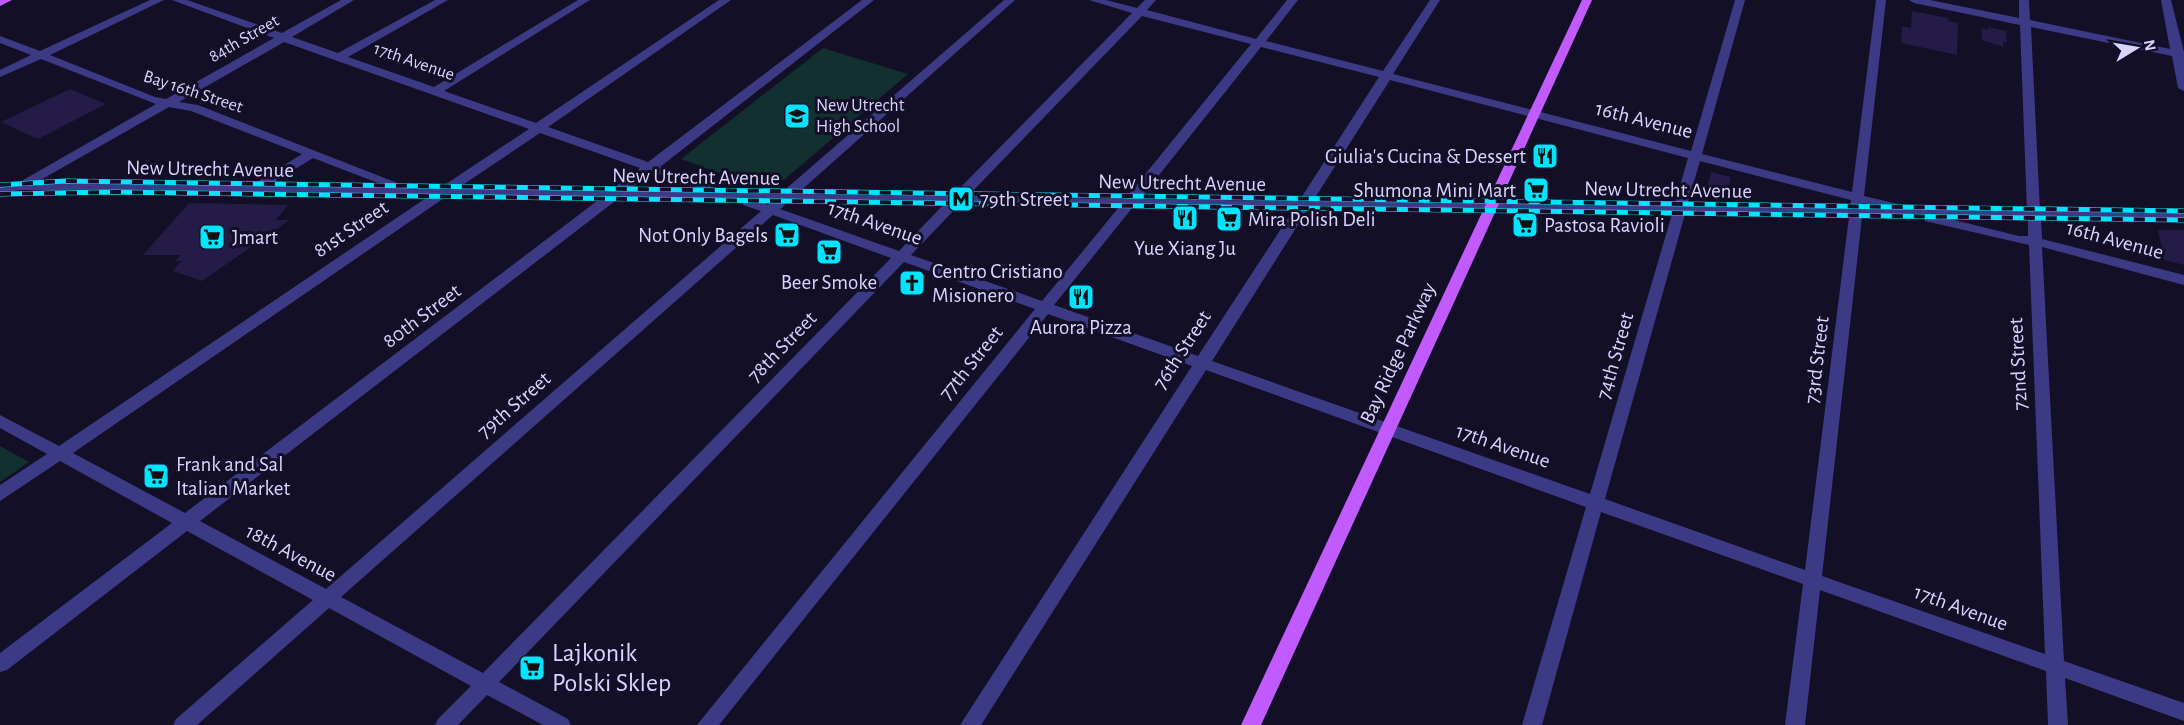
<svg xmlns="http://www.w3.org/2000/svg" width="2184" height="725" viewBox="0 0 2184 725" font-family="'Alegreya Sans',sans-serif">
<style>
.green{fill:#12302f}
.building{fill:#241b47}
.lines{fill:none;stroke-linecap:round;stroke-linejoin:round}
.minor{fill:#3d3a85;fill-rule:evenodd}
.major{fill:#c25bff;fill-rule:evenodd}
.rail-casing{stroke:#00e5ff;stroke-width:5}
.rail{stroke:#130f26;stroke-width:4;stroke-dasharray:11;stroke-linecap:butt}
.labels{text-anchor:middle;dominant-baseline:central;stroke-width:6;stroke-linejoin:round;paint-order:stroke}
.far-street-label{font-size:18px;fill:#d9d4ff;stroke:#130f26}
.far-poi-label{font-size:18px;fill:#d9d4ff;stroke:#130f26;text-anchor:start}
.street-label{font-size:21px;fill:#d9d4ff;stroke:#130f26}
.poi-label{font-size:21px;fill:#d9d4ff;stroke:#130f26;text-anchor:start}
.near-poi-label{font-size:26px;fill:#d9d4ff;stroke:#130f26;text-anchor:start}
</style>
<rect width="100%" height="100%" fill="#130f26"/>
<g class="green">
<path d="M823,48L908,74L784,180L742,181L681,159Z"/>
<path d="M0,446L29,462L0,482Z"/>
</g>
<g class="building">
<path d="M1912,11L1948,18V21L1958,23L1957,55L1901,43L1902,26L1911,28Z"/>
<path d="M1988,27L2006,31L2007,43L2003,42L2004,47L1982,40L1981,28L1988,30Z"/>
<path d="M70,89L106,104L38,139L1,122Z"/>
<path d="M1711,172L1731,177L1727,193L1707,187Z"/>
<path d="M189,203L288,205L276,220H290L202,281L173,271L181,261H175L181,255H143Z"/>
<path d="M2158,230H2184V265L2164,260Z"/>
</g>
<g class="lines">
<path class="minor" d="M150,0H164L50,55L155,97L166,99L274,38L172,0H187L282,33L341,0H354L292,37L338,53L435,0H448L348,57L434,87L578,0H590L444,91L536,123L719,0H731L548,127L648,162L862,0H874L660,167L728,193L780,194L1004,0H1015L797,194L952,196L1132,13L1089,0H1106L1137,8L1145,0H1156L1147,10L1256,39L1287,0H1298L1266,41L1383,71L1430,0H1440L1393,74L1691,151L1735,0H1745L1702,154L1852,192L1876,0H1886L1864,196L1898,204V209L2027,211L2020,25L1914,3L1909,0H1930L2019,18V0H2029L2030,20L2170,49L2161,0H2171L2184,52V91L2178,88L2172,56L2031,27L2040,211L2184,213V221L2041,219L2042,239L2184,275V285L2042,247L2064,661L2184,703V721L2065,678L2068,725H2048L2046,671L1820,590L1805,725H1785L1803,584L1601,512L1542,725H1522L1586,507L1206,370L981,725H960L1192,366L1048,314L719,725H697L1035,309L904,262L499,682L568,719L571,725H543L487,695L458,725H435L438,719L471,686L329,608L197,725H173L176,719L313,600L187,531L7,670L0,672V653L172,523L60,461L0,501V485L47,454L0,428V415L59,446L432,194L22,190L0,193V185L18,183L156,104L41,59L0,77V70L31,55L0,43V36L40,51ZM1142,16L1251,44L1125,199L967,197ZM284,42L529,129L443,186H405L198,105L179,102ZM1261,47L1379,77L1299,201L1140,199ZM1390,80L1688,158L1674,206L1313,201ZM169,107L191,111L302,154L254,184L37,182ZM540,133L640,168L611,190L461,186ZM313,158L386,186L271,184ZM1700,161L1851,200L1850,208L1687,206ZM652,172L708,192L629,190ZM450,194L601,198L185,513L73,453ZM619,198L742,201L743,205L761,211L326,589L200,521ZM759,201L771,202L768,205ZM788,202L944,204L899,251L780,209ZM1863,203L1885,209H1863ZM960,204L1119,207L1042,301L911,255ZM1133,207L1294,209L1198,356L1054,305ZM1308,209L1672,214L1590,494L1212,361ZM1685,214L1849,217L1805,570L1605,499ZM773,215L891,258L483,673L341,597ZM1862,217L1924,218L1925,221L2029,245L2045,654L1822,576ZM1946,218L2028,219V236H2019Z"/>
<g class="major">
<path d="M0,0H12L0,6Z"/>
<path d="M1582,0H1592L1261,725H1241Z"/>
</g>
<g class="rail-casing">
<g id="rail">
<path d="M0,185L65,181L2184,211"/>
<path d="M0,194L114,192L2184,220"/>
</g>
</g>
<use href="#rail" class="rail"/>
</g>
<defs>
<g id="school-square" transform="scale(1.35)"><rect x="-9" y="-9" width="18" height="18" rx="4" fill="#00e5ff" stroke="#130f26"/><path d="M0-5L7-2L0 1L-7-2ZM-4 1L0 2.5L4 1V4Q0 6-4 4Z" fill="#111"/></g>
<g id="restaurant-square" transform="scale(1.35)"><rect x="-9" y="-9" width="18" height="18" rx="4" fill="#00e5ff" stroke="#130f26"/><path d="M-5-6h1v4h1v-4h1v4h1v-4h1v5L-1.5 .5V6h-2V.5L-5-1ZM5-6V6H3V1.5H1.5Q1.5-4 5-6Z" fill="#111"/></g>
<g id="supermarket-square" transform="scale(1.35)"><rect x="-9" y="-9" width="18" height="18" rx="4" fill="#00e5ff" stroke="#130f26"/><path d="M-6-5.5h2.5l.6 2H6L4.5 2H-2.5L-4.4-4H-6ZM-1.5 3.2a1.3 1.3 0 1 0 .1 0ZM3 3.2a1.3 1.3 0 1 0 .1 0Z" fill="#111"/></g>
<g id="metro-square" transform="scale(1.35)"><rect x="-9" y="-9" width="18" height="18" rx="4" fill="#00e5ff" stroke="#130f26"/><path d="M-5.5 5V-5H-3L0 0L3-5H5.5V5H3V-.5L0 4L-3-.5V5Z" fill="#111"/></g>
<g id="church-square" transform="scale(1.35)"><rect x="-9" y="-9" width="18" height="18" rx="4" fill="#00e5ff" stroke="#130f26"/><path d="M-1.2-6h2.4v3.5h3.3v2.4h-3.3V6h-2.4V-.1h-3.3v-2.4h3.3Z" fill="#111"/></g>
</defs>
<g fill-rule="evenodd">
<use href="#school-square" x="797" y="116"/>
<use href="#restaurant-square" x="1545" y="156"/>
<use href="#supermarket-square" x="1536" y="190"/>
<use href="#metro-square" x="961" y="199"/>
<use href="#restaurant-square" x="1185" y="218"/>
<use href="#supermarket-square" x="1229" y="219"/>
<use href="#supermarket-square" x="1525" y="225"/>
<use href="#supermarket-square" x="787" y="235"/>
<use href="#supermarket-square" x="212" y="237"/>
<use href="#supermarket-square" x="829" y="252"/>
<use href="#church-square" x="912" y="283"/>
<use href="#restaurant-square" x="1081" y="297"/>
<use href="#supermarket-square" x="156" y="476"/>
<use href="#supermarket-square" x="532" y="668"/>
</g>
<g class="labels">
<g class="far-street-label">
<text transform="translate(244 39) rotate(-30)">84th Street</text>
<text transform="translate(414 62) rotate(19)">17th Avenue</text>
<text transform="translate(193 92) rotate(18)">Bay 16th Street</text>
</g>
<g class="far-poi-label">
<text x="816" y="106">New Utrecht<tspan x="816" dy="21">High School</tspan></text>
</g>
<g class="street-label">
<text transform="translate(1644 120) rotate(14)">16th Avenue</text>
<text transform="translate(210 169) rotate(1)">New Utrecht Avenue</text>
<text transform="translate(696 177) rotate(1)">New Utrecht Avenue</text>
<text transform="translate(1182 183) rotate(1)">New Utrecht Avenue</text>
<text transform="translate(1668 190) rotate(1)">New Utrecht Avenue</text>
<text transform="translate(875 223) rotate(19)">17th Avenue</text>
<text transform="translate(351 229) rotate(-34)">81st Street</text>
<text transform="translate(2115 240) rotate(15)">16th Avenue</text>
<text transform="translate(422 316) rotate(-37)">80th Street</text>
<text transform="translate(782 347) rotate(-46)">78th Street</text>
<text transform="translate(1182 350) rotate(-57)">76th Street</text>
<text transform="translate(1398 353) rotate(-65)">Bay Ridge Parkway</text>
<text transform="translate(1615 356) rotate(-74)">74th Street</text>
<text transform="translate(1817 360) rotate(-83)">73rd Street</text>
<text transform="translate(971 363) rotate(-51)">77th Street</text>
<text transform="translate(2018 364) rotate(-93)">72nd Street</text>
<text transform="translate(514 405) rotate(-41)">79th Street</text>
<text transform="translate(1503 446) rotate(19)">17th Avenue</text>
<text transform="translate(291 553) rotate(28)">18th Avenue</text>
<text transform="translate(1961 608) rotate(20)">17th Avenue</text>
</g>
<g class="poi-label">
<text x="1526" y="156" text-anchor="end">Giulia's Cucina &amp; Dessert</text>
<text x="1516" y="190" text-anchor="end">Shumona Mini Mart</text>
<text x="980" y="199">79th Street</text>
<text x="1248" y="219">Mira Polish Deli</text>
<text x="1544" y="225">Pastosa Ravioli</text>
<text x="768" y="235" text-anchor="end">Not Only Bagels</text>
<text x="232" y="237">Jmart</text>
<text x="1185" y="248" text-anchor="middle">Yue Xiang Ju</text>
<text x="932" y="271">Centro Cristiano<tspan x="932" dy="24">Misionero</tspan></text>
<text x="829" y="282" text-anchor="middle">Beer Smoke</text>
<text x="1081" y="327" text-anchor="middle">Aurora Pizza</text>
<text x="176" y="464">Frank and Sal<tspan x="176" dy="24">Italian Market</tspan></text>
</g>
<g class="near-poi-label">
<text x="552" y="653">Lajkonik<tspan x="552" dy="30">Polski Sklep</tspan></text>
</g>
</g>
<g transform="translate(2136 48) rotate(79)" stroke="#130f26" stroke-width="4.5" paint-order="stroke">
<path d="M0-4.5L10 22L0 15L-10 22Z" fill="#d9d4ff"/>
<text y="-9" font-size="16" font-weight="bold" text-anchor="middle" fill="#d9d4ff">N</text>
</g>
</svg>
